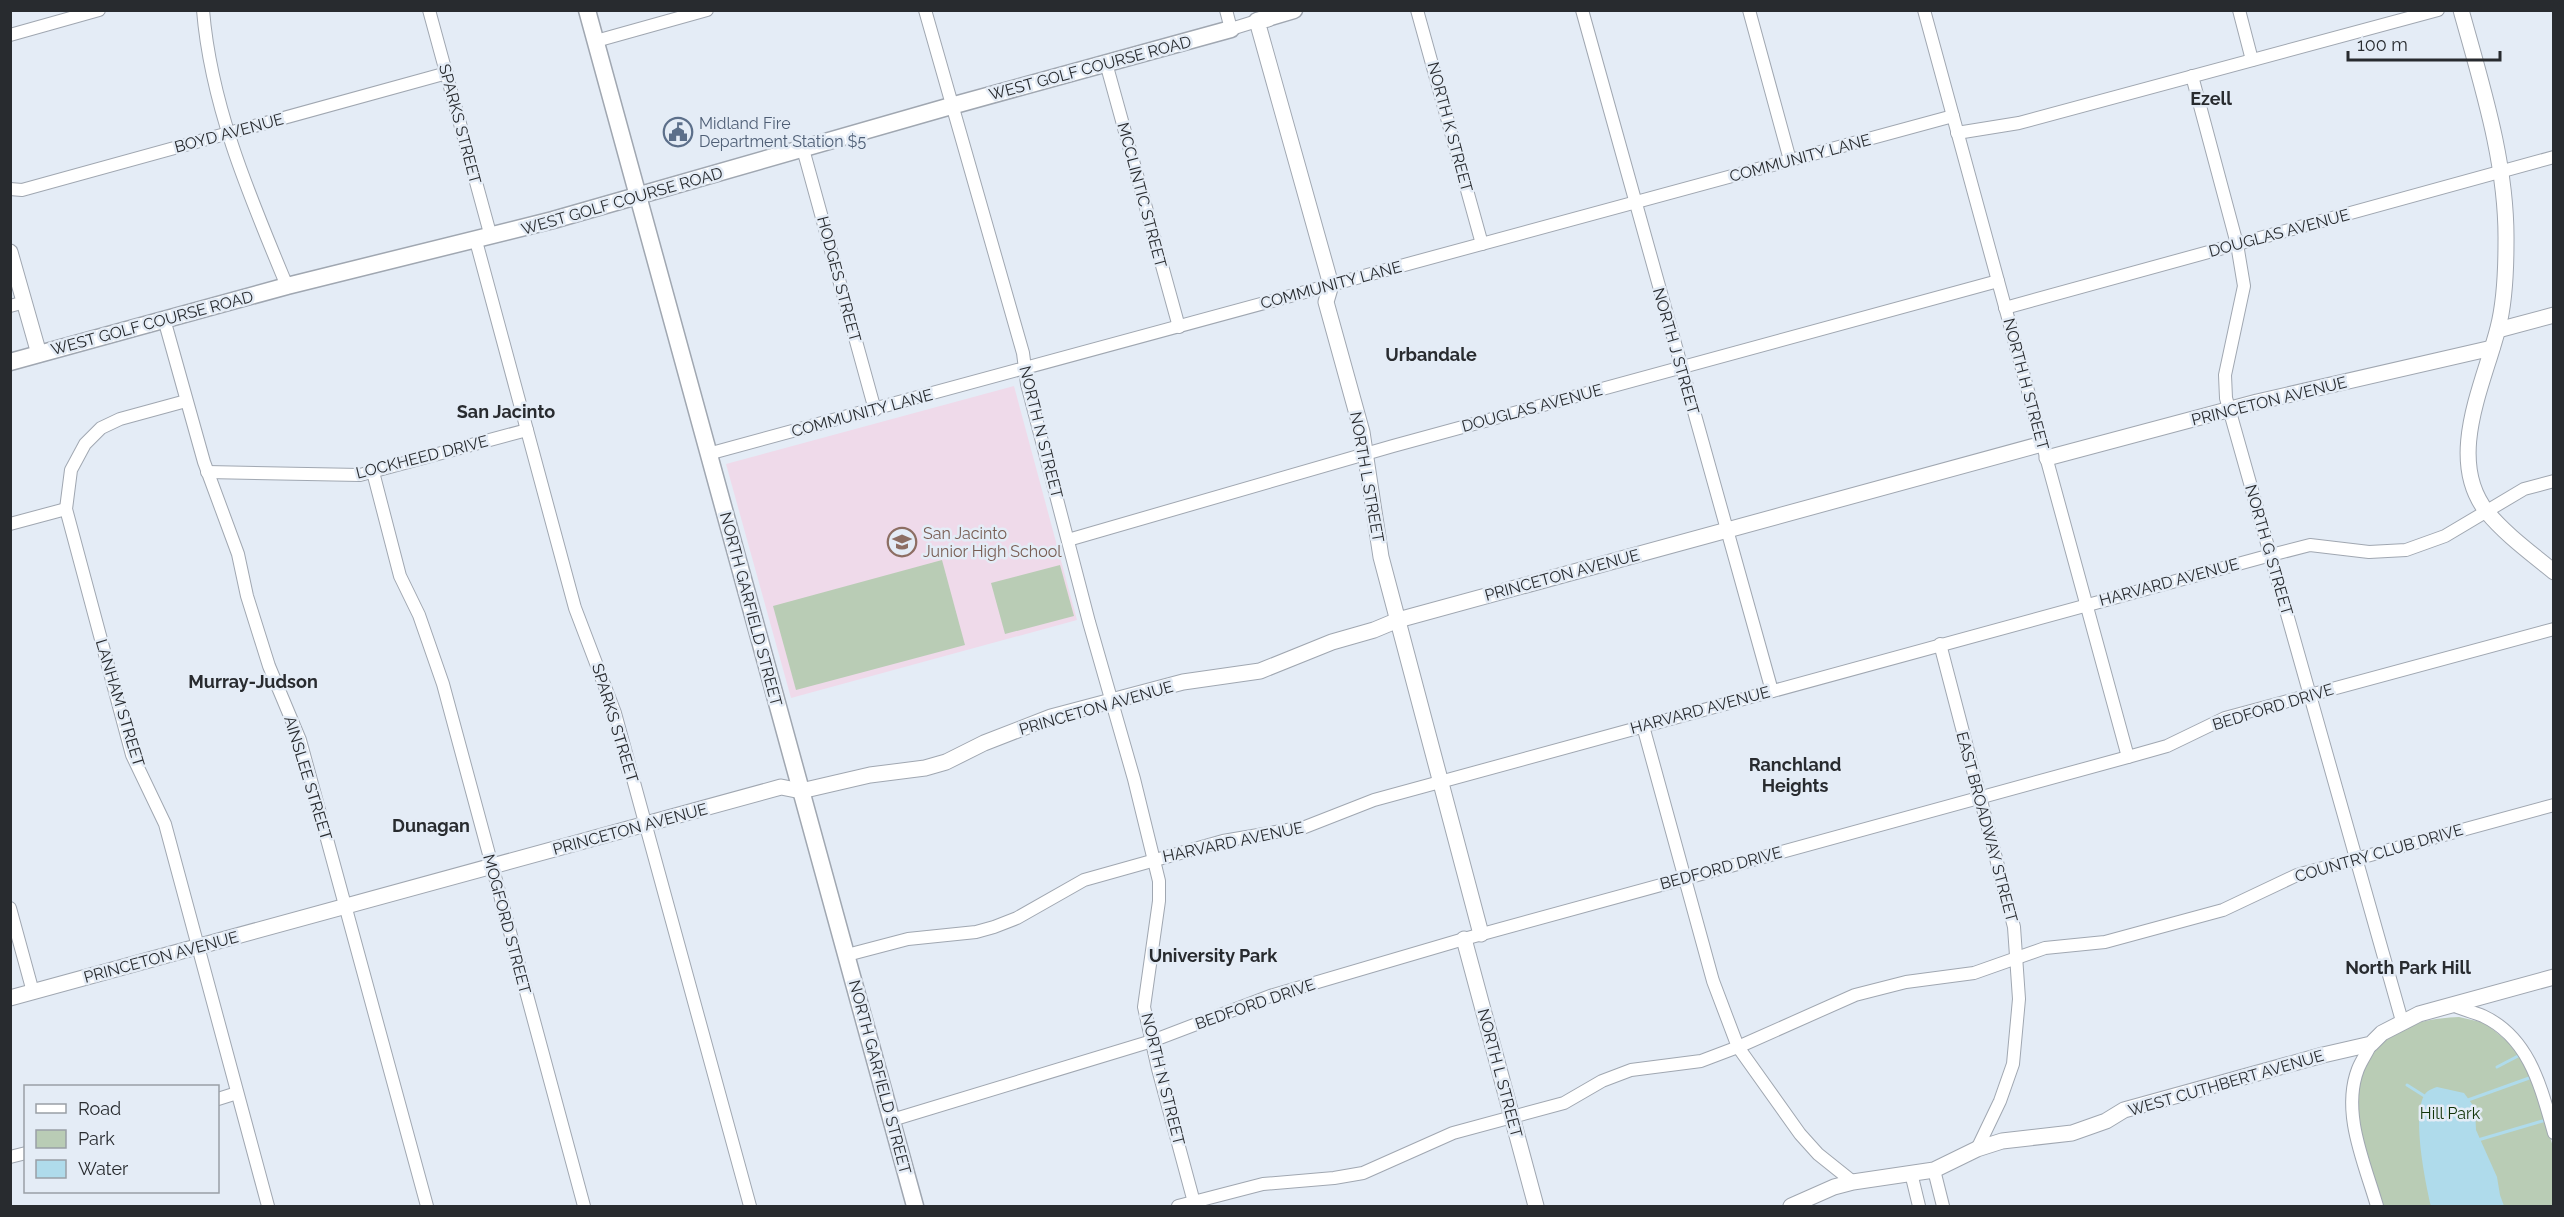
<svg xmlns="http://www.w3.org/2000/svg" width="2564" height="1217" viewBox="0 0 2564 1217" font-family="Raleway,sans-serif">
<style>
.education{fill:#efdaea}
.green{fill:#b9ccb5}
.water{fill:#afdbeb}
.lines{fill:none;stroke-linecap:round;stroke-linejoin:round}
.stream{stroke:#afdbeb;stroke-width:3}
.minor-casing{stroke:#a0a7b1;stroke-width:14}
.tertiary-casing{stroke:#a0a7b1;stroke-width:17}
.secondary-casing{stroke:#a0a7b1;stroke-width:19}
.minor{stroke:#fff;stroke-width:12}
.tertiary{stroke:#fff;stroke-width:15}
.secondary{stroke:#fff;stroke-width:16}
.labels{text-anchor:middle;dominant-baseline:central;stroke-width:5;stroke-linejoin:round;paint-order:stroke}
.street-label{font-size:16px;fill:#282b2f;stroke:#e4ecf6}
.service-label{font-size:16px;fill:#4e5e75;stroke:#e4ecf6;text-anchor:start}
.education-label{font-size:16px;fill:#785e54;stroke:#e4ecf6;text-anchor:start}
.park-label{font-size:16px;fill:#113408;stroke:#e4ecf6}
.neighbourhood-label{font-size:18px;font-weight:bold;fill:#282b2f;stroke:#e4ecf6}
</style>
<rect width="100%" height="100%" fill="#e4ecf6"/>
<path class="education" d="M1014,386L1077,620L791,698L726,464Z"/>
<g class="green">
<path d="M942,560L965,645L796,690L773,606Z"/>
<path d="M1060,565L1074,616L1005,634L991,583Z"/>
<path d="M2459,1017L2485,1023L2507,1041L2525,1061L2533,1077L2553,1147V1206H2380C2372,1176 2360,1144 2356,1113C2355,1106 2357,1097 2359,1090C2367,1035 2409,1019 2459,1017Z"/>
</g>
<path class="water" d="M2437,1087L2464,1093L2475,1108L2476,1130L2497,1177L2500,1195L2504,1206H2431C2426,1185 2409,1105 2428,1091C2431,1089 2434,1088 2437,1087Z"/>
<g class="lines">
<g class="stream">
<path d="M2497,1067L2520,1055"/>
<path d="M2407,1085L2426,1097"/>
<path d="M2468,1100L2532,1077"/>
<path d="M2478,1140L2546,1120"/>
</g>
<g class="minor-casing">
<g id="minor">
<path d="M203,10C211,107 250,197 287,286"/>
<path d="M429,10L491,237"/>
<path d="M925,10L1023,353L1027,384L1089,622L1134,779L1159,881V901L1144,1007L1158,1069L1195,1206"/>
<path d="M1226,10L1231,29L1257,21"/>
<path d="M1417,10L1482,244"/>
<path d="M1582,10L1772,691"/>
<path d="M1749,10L1790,160"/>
<path d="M1924,10L2128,757"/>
<path d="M2239,10L2252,60"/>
<path d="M10,35L99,10"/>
<path d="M596,41L707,10"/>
<path d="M1106,63L1179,327"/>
<path d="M2192,76L2237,244L2244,286L2225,375L2226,398L2402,1021"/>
<path d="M1957,133L2019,123L2438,10"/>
<path d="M803,149L875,410"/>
<path d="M10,189L22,190L447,73"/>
<path d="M476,241L575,608L615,713L750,1206"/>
<path d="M10,306L25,302"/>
<path d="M2005,308L2554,157"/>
<path d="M164,319L204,462L238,554L247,596L269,666L300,740L427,1206"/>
<path d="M186,401L120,419L101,428L85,444L71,470L66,509L132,755L165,824L268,1206"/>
<path d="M708,454L1953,116"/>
<path d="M207,472L360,475L527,430"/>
<path d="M373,472L400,576L419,615L443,684L584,1206"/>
<path d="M10,524L66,509"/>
<path d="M1068,540L1393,446L1998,281"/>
<path d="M1940,644L2014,927L2019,999L2013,1064L2000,1101L1977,1149"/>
<path d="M1643,726L1713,981L1738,1047L1800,1134L1818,1154L1853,1182"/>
<path d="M10,908L33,992"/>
<path d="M847,955L908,939L976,932L994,927L1017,918L1084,880L1223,841L1305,827L1374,800L2271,555L2310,545L2369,552L2406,550L2445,536L2524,489L2554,481"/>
<path d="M2452,1005C2462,1009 2473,1012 2483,1016C2530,1038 2541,1088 2554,1133"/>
<path d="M2371,1044C2367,1053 2361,1061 2358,1069C2341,1113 2365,1164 2377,1206"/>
<path d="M218,1099L237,1093"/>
<path d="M892,1120L1152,1041L1270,996L1464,939L2128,757L2167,746L2225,718L2554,629"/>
<path d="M10,1157L26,1153"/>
<path d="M1934,1170L1943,1206"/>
<path d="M1911,1173L1919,1206"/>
<path d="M1178,1206L1263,1184L1334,1178L1363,1173L1453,1133L1564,1103L1602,1081L1631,1070L1701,1061L1738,1047L1855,995L1906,982L1974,973L2045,948L2105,942L2223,910L2297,875L2554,805"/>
</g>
</g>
<g class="tertiary-casing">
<g id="tertiary">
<path d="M2461,10C2482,86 2507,163 2506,242C2506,271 2505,301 2498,328C2484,384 2445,459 2487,512C2505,534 2531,553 2554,572"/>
<path d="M1268,19L1257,21L1331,285L1326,302L1362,432L1381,557L1481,934"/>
<path d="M10,252L39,354"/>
<path d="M2498,330L2554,315"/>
<path d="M2047,458L2257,402L2492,348"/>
<path d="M1464,939L1536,1206"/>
<path d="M10,998L781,787L801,791L870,775L925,768L946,762L984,743L1051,717L1183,682L1260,671L1332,642L1374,630L1398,620L2042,444"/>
<path d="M1791,1206L1834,1187L1853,1182L1934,1170L1977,1149L2002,1141L2072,1133L2106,1121L2124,1110L2323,1055L2371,1044L2382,1033L2419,1014L2554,977"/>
</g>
</g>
<g class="secondary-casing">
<g id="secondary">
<path d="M587,10L915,1206"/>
<path d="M1257,21L1294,10"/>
<path d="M10,362L287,286L553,220L951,106L1231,29"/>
</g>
</g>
<use href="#minor" class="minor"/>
<use href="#tertiary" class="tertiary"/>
<use href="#secondary" class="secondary"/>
</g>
<defs>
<g id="civic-ring" transform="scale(1.5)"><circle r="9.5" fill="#e4ecf6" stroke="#5c6f8a" stroke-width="1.5"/><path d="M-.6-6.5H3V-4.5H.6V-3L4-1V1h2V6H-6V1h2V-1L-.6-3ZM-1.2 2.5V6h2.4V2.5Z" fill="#5c6f8a"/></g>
<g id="school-ring" transform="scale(1.5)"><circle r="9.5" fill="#e4ecf6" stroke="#8d6e63" stroke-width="1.5"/><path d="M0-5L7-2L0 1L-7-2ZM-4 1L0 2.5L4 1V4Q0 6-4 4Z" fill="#8d6e63"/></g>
</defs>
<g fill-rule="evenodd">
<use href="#civic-ring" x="678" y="132"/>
<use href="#school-ring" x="902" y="542"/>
</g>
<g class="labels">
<g class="street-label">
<text transform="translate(1090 68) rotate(-15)">WEST GOLF COURSE ROAD</text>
<text transform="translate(460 124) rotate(75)">SPARKS STREET</text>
<text transform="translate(1450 127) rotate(75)">NORTH K STREET</text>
<text transform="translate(229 133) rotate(-15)">BOYD AVENUE</text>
<text transform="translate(1800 158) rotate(-15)">COMMUNITY LANE</text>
<text transform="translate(1142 195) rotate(75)">MCCLINTIC STREET</text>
<text transform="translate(622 201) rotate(-16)">WEST GOLF COURSE ROAD</text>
<text transform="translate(2279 233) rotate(-15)">DOUGLAS AVENUE</text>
<text transform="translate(839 279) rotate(75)">HODGES STREET</text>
<text transform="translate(1331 285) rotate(-15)">COMMUNITY LANE</text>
<text transform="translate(152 323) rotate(-15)">WEST GOLF COURSE ROAD</text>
<text transform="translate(1676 351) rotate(74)">NORTH J STREET</text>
<text transform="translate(2026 384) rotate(75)">NORTH H STREET</text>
<text transform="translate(2269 401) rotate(-14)">PRINCETON AVENUE</text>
<text transform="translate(1532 408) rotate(-15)">DOUGLAS AVENUE</text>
<text transform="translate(862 413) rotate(-15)">COMMUNITY LANE</text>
<text transform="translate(1041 432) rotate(76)">NORTH N STREET</text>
<text transform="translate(422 457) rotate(-14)">LOCKHEED DRIVE</text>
<text transform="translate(1367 477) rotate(80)">NORTH L STREET</text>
<text transform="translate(2269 550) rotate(74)">NORTH G STREET</text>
<text transform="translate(1562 575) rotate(-15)">PRINCETON AVENUE</text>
<text transform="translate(2169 582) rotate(-15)">HARVARD AVENUE</text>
<text transform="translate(751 609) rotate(75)">NORTH GARFIELD STREET</text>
<text transform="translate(120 703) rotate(73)">LANHAM STREET</text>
<text transform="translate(2273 707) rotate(-17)">BEDFORD DRIVE</text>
<text transform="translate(1096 708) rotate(-16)">PRINCETON AVENUE</text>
<text transform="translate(1700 710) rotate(-15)">HARVARD AVENUE</text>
<text transform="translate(615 723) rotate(73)">SPARKS STREET</text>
<text transform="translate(308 778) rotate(73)">AINSLEE STREET</text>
<text transform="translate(1987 827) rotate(75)">EAST BROADWAY STREET</text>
<text transform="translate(630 829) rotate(-15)">PRINCETON AVENUE</text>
<text transform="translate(1233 842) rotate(-12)">HARVARD AVENUE</text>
<text transform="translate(2379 853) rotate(-16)">COUNTRY CLUB DRIVE</text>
<text transform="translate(1721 868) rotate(-15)">BEDFORD DRIVE</text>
<text transform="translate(507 924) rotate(75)">MOGFORD STREET</text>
<text transform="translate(161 957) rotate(-15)">PRINCETON AVENUE</text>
<text transform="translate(1255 1004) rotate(-19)">BEDFORD DRIVE</text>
<text transform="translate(1500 1073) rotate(75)">NORTH L STREET</text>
<text transform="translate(880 1077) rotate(75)">NORTH GARFIELD STREET</text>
<text transform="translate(1163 1079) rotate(76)">NORTH N STREET</text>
<text transform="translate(2226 1083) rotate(-16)">WEST CUTHBERT AVENUE</text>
</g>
<g class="service-label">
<text x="699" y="123">Midland Fire<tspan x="699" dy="18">Department Station $5</tspan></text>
</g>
<g class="education-label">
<text x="923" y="533">San Jacinto<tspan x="923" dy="18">Junior High School</tspan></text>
</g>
<g class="park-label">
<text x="2450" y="1113">Hill Park</text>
</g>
<g class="neighbourhood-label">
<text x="2211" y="98">Ezell</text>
<text x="1431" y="354">Urbandale</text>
<text x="506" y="411">San Jacinto</text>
<text x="253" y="681">Murray-Judson</text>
<text x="1795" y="764">Ranchland<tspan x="1795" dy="21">Heights</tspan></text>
<text x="431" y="825">Dunagan</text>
<text x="1213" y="955">University Park</text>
<text x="2408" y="967">North Park Hill</text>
</g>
</g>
<rect width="2564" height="1217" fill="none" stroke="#282b2f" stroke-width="24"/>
<rect x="24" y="1085" width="195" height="108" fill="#e4ecf6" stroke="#999fa6" stroke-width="1.5"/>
<rect x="36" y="1104" width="30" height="9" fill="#ffffff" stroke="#999fa6" stroke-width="1.5"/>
<text x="78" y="1115" font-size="18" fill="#282b2f">Road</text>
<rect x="36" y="1130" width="30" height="18" fill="#b9ccb5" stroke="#999fa6" stroke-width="1.5"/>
<text x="78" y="1145" font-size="18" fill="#282b2f">Park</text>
<rect x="36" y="1160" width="30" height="18" fill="#afdbeb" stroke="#999fa6" stroke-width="1.5"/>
<text x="78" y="1175" font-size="18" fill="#282b2f">Water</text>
<path d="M2348 51v9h152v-9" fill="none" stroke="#282b2f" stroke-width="3"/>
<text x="2357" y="51" font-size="18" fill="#282b2f" stroke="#e4ecf6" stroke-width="4.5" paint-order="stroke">100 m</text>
</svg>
